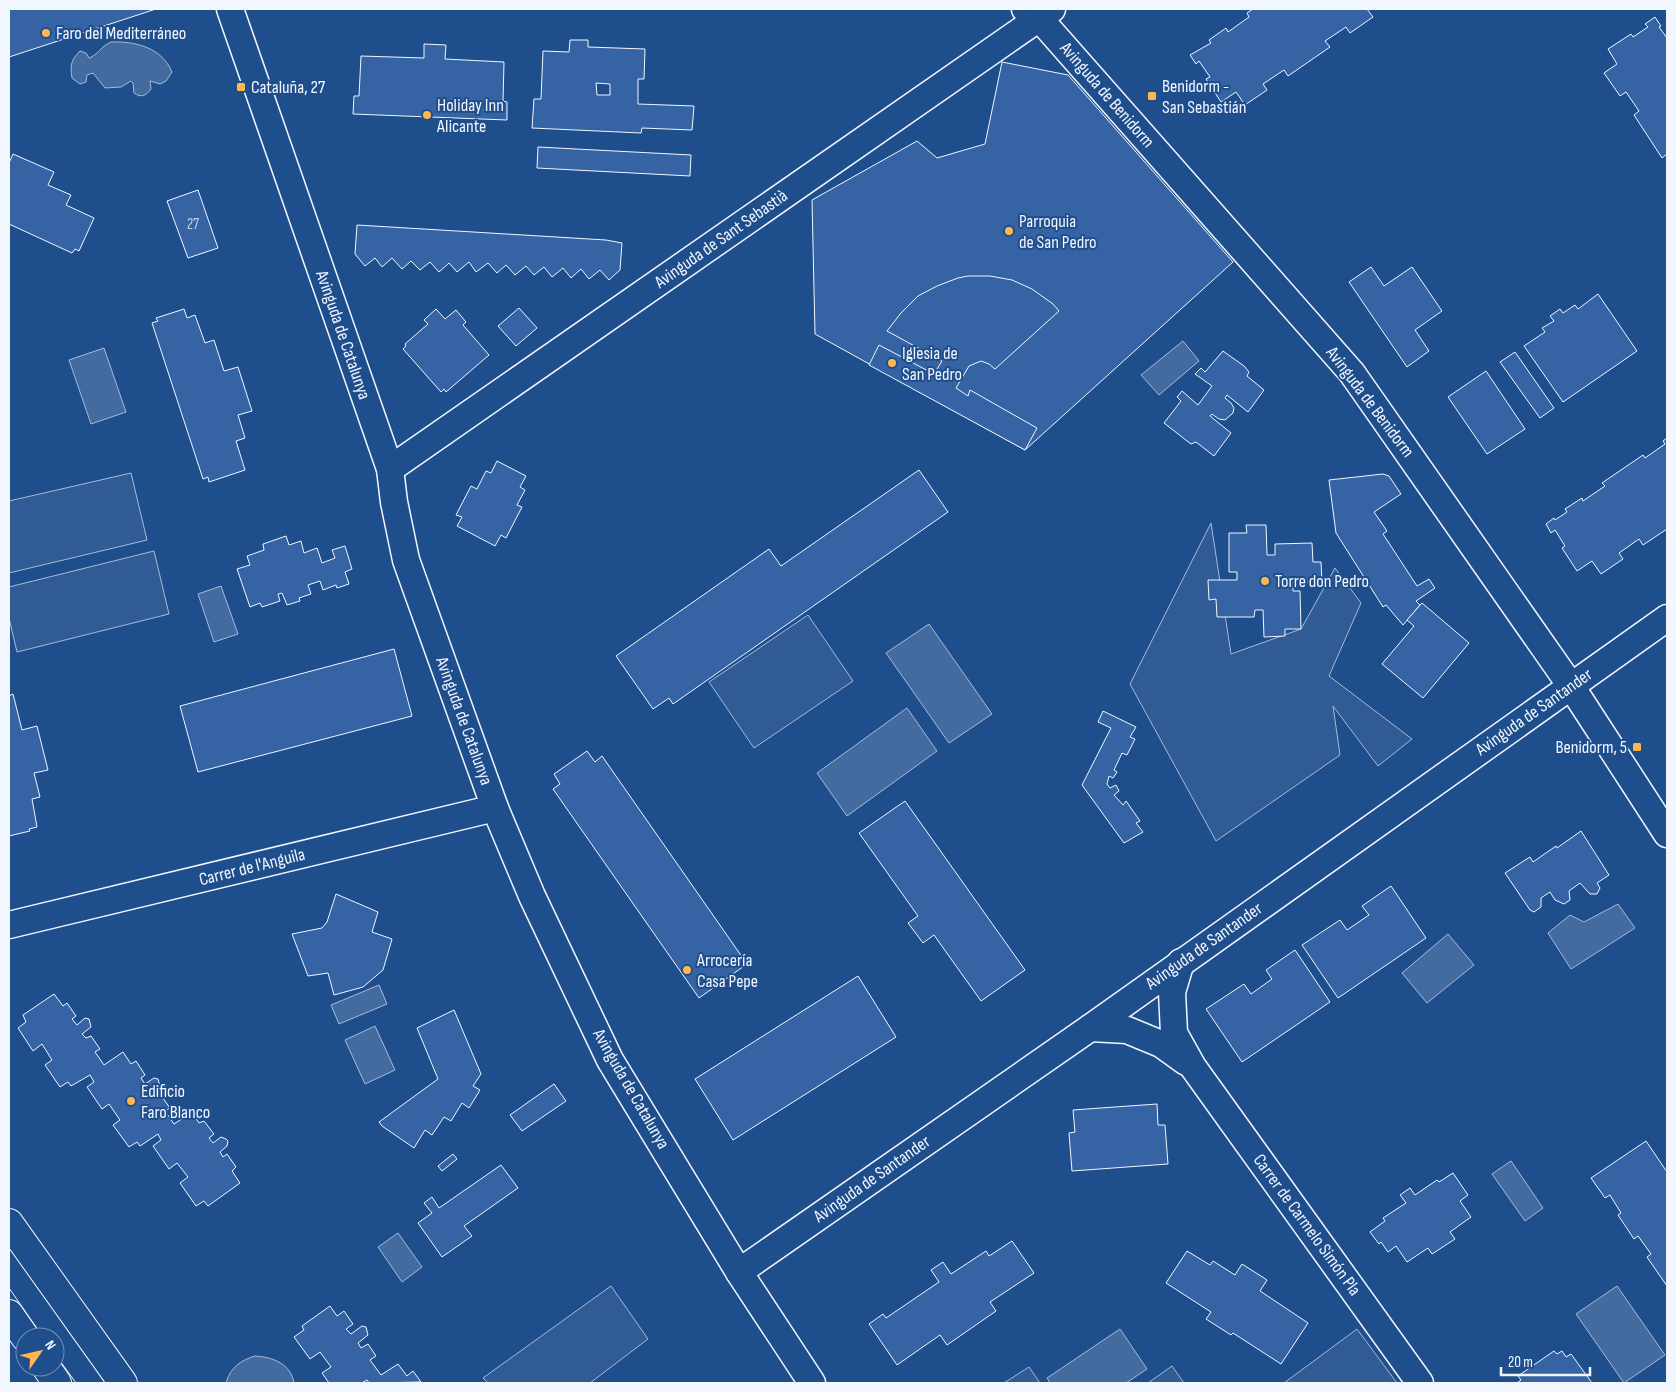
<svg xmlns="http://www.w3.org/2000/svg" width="1676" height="1392" viewBox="0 0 1676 1392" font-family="'Sofia Sans Condensed',sans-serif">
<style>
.built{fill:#305b95;stroke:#a8bbd7}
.water{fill:#446ba0;stroke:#a8bbd7}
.building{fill:#3563a3;stroke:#f2f6ff;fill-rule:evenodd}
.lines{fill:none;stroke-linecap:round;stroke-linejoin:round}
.minor-casing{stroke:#f2f6ff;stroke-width:29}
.tertiary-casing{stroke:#f2f6ff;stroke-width:30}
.minor{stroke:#1f4e8c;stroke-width:26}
.tertiary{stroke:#1f4e8c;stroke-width:28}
.tram{stroke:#f2f6ff;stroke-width:1}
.poi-dot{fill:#ffb74d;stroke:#1f4e8c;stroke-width:2}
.labels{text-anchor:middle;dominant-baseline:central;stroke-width:4;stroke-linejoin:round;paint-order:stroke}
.number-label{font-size:15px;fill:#c3d1e8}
.poi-label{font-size:18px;fill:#f2f6ff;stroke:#1f4e8c;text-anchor:start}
.street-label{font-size:18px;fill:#f2f6ff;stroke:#1f4e8c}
</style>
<rect width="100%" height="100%" fill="#1f4e8c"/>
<g class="built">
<path d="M131,473L147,540L9,573V501Z"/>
<path d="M1211,523L1231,654L1301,629L1335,568L1361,603L1329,676L1412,739L1378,766L1333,706L1340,755L1216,841L1130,684Z"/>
<path d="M154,551L169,614L17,652L9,618V587Z"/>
<path d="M808,615L853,681L754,748L709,682Z"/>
<path d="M611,1286L648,1339L590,1383H488L483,1378Z"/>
<path d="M1357,1329L1397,1383H1284Z"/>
<path d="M1172,1366L1184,1383H1148Z"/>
<path d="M1029,1367L1040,1383H1004Z"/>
</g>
<g class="water">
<path d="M111,42C136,41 162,48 172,72L166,81L160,84L150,81L151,89C146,96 141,98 134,93L133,83L131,81L121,87L105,88L93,73L87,75L86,82L80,84L72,78C70,65 71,60 80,51L86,53L89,58C98,55 101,46 111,42Z"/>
<path d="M1183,341L1199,361L1159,395L1141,375Z"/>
<path d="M104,348L126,412L91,424L69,360Z"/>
<path d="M221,586L238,634L214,642L198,594Z"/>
<path d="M929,624L992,714L949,743L886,653Z"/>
<path d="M907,708L937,751L847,816L817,773Z"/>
<path d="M1618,904L1635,928L1571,969L1548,933L1570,915L1584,922Z"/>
<path d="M1448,934L1474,965L1427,1003L1402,973Z"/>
<path d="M379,985L387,1004L339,1024L331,1005Z"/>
<path d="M375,1026L395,1070L365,1084L345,1040Z"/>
<path d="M1511,1161L1543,1208L1525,1221L1492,1174Z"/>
<path d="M398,1233L422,1267L402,1282L378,1247Z"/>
<path d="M1617,1286L1665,1355L1624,1383L1576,1314Z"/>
<path d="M1120,1329L1147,1369L1126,1383H1050L1047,1378Z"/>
<path d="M255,1356C273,1357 291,1364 294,1383H226C230,1368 241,1360 255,1356Z"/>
</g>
<g class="building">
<path d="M9,9H156L9,57Z"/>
<path d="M1253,9H1367L1373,17L1350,33L1346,27L1325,41L1330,47L1288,76L1284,70L1263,84L1267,90L1245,105L1236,92L1221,102L1206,79L1210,77L1199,61L1196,64L1190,55L1211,43L1209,40L1226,28L1228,32L1249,17L1247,13Z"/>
<path d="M1655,17L1661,26L1659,27L1667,38V154L1662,158L1634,115L1639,111L1626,92L1620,96L1604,73L1617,64L1608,49L1631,34L1633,37L1648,27L1645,24Z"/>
<path d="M570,40H588V47L645,49L644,79H638V104L694,106L692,130L642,128L641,133L532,128L534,99H541L543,51L569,52ZM596,83L610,84V95H597Z"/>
<path d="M424,44L446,45L445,59L504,62L503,101L507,102V120L353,114L354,96H359L361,56L424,58Z"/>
<path d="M1002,62L1068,75L1233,262L1025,450L815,334L812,200L917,141L937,158L985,144Z"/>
<path d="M538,147L691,155L690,176L537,168Z"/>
<path d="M13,154L54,172L48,185L71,195L66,205L94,218L79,251L75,249L72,253L9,224V163Z"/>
<path d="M198,190L218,248L188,258L167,201Z"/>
<path d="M357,225L606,240L622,243L620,270L609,280L600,270L589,279L581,269L571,278L563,268L552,277L544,267L534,275L526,266L515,275L506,265L497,273L488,263L476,272L469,262L457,272L449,263L439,272L430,262L420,270L411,261L402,269L392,258L382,267L375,258L365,266L355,254Z"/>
<path d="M1371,267L1384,286L1412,267L1442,311L1415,330L1429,351L1407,367L1349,282Z"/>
<path d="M968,276H990L1012,280L1032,289L1053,304L1059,311L995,369L989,364L981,361L969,366L956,388L968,396L970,390L1037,428L1025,450L869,365L879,345L934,374L942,361L887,331L901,313L918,296L937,286L958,278Z"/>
<path d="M1598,294L1637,351L1563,402L1524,346L1545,332L1542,328L1554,321L1550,316L1560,309L1563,313L1575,305L1578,309Z"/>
<path d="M519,308L537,328L516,346L498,326Z"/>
<path d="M184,309L187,318L195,315L205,343L214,340L224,371L238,367L252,411L238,415L245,438L236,441L245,470L209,482L208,477L203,479L152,323L158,321L156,318Z"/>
<path d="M436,309L445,319L456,310L466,322L463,325L489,355L446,392L444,389L441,392L403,349L406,346L405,344L428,324L424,320Z"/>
<path d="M1223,351L1244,366L1249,372L1247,376L1264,390L1248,412L1227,395L1225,398L1231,403L1234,408L1233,413L1225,420L1219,419L1212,414L1210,416L1231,433L1214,456L1196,442L1191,444L1164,423L1181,401L1177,397L1182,391L1198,405L1212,386L1195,374L1201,368L1205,372Z"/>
<path d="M1515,352L1554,408L1540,418L1500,362Z"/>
<path d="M1486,371L1525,429L1487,454L1448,397Z"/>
<path d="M1667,438V529L1643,545L1639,539L1619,553L1623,559L1601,574L1592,561L1577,571L1562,548L1565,546L1555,530L1551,533L1546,524L1554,518L1555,520L1567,512L1565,509L1582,498L1583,501L1605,486L1602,483L1643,455L1645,458L1665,444L1663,441Z"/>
<path d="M497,461L526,476L520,487L525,490L517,505L522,507L506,538L501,535L495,546L457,526L462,517L456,515L471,486L477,489L486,471L491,473Z"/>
<path d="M919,470L948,512L673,704L669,698L653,709L616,656L769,549L781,566Z"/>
<path d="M1383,474L1389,476L1401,494L1374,512L1387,531L1383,534L1417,586L1429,579L1435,588L1416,601L1420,605L1403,625L1386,605L1383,607L1336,533L1329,480Z"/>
<path d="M1246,525H1266L1267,555H1275V544L1312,543L1313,562H1321L1322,582H1293V591H1300L1301,629H1285V636L1264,637L1263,610H1255L1254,617H1217L1216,599L1209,600L1208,580H1237V572H1229V533H1247Z"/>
<path d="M286,536L289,545L301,541L304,553L317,548L322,563L335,558L332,550L345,546L352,569L345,572L349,584L337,588L336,585L323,590L320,581L308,585L311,594L299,598L300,601L287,605L282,593L278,594L280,601L262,607L260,603L250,607L237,569L250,565L247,556L264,550L263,544Z"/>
<path d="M1422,603L1469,643L1423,698L1382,664L1414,626L1407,620Z"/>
<path d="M394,649L412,716L198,772L180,706Z"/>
<path d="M13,694L22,730L37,726L48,770L34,773L40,797L32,799L37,827L29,829L30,831L9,836V696Z"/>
<path d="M1103,711L1136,727L1130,737L1135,739L1127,755L1122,753L1114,770L1117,772L1113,778L1109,776L1107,784L1110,788L1116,785L1119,791L1114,795L1123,805L1126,801L1140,821L1136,823L1143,832L1124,843L1082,785L1111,728L1098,722Z"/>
<path d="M587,751L595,762L602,756L747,964L699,998L553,789L560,784L554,774Z"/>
<path d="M905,801L1025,970L981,1001L934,935L923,943L908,923L918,916L859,833Z"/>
<path d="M1581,831L1609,875L1597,883L1600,888L1597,894H1590L1580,883L1569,891L1570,900L1564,904L1555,900L1550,892L1541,898V907L1534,912L1530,910L1505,873L1530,857L1533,862L1556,846L1557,848Z"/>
<path d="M1391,886L1426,938L1338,998L1302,945L1340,920L1347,930L1369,915L1362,906Z"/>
<path d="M336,894L378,912L372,932L392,939L383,970L363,987L334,995L328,973L308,976L292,934L322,928L327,922Z"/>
<path d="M1295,950L1330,1002L1242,1062L1206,1009L1244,984L1251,994L1272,979L1266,970Z"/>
<path d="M858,976L896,1037L733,1140L695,1079Z"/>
<path d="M54,994L63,1006L67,1003L76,1016L72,1019L77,1025L85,1018L89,1019L91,1027L82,1034L86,1038L91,1036L100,1049L95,1052L104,1065L123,1052L131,1064L136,1061L145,1075L141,1078L145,1084L154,1078L158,1079L160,1086L151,1093L155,1097L160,1094L170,1108L165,1111L174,1124L192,1112L199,1123L204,1121L214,1134L209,1138L213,1143L221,1137L226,1139L228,1141L227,1146L220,1152L223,1157L227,1154L236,1167L232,1171L240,1183L208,1206L204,1201L196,1206L180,1183L188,1177L177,1163L169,1169L153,1146L161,1140L158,1134L140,1146L137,1142L129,1147L113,1125L120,1120L109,1104L102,1109L87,1087L94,1082L90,1075L71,1086L68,1082L60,1087L45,1065L52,1060L42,1044L33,1051L18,1028L26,1022L23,1015Z"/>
<path d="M454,1010L481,1074L473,1086L480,1090L469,1108L462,1103L451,1121L444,1117L432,1135L425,1130L414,1148L382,1126L379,1122L438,1079L417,1028Z"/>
<path d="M554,1084L566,1101L522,1131L510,1115Z"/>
<path d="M1157,1104L1158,1125H1165L1168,1164L1072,1171L1069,1133L1075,1132L1073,1110Z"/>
<path d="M1646,1141L1667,1172V1286L1647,1257L1651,1254L1638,1236L1634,1239L1618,1215L1621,1213L1610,1195L1605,1198L1591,1178Z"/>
<path d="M453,1154L457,1159L442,1171L438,1166Z"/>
<path d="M501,1165L518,1188L464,1226L472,1236L442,1257L418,1223L432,1213L424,1203L432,1197L439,1208Z"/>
<path d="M1453,1173L1468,1195L1460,1201L1471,1217L1450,1232L1455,1239L1432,1254L1428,1248L1407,1262L1396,1246L1388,1252L1381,1242L1379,1244L1370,1232L1385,1221L1383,1218L1406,1203L1400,1195L1410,1188L1415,1195L1437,1180L1439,1182Z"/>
<path d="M1012,1241L1034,1273L990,1302L996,1311L947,1345L940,1335L897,1365L869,1324L883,1314L886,1318L939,1282L931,1270L943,1262L951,1274L986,1251L989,1256Z"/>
<path d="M1187,1251L1210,1265L1213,1261L1235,1275L1242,1264L1267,1280L1260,1291L1308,1323L1281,1364L1233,1333L1231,1335L1206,1319L1211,1312L1166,1283Z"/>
<path d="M330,1306L337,1316L344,1311L353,1324L346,1329L351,1334L362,1326L366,1327L368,1335L358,1343L361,1348L368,1344L376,1356L370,1360L381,1375L398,1364L407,1376L413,1371L421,1382L369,1383L367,1380L362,1383H329L322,1373L331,1367L320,1352L310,1359L294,1337L304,1330L302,1326Z"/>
<path d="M1554,1351L1557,1354L1562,1351L1566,1357L1571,1354L1592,1383H1517L1521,1380L1518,1376Z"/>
</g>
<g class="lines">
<g class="minor-casing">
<g id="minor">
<path d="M230,9L390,469L394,502L406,560L495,808L532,896L610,1060L739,1272L812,1383"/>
<path d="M1025,9L1039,18L1352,373L1571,686L1667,834"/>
<path d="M390,469L1052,9"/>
<path d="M9,925L495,808"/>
<path d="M1181,962L1172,992L1174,1033L1193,1067L1420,1383"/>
<path d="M1090,1028L1127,1030L1161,1044L1186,1062"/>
<path d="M739,1272L1090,1028L1667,618"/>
</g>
</g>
<g class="tertiary-casing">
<g id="tertiary">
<path d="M9,1223L123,1383"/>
<path d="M9,1314L25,1337"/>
<path d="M46,1367L57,1383"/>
</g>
</g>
<use href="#minor" class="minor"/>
<use href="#tertiary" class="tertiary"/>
<g class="tram">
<path d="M9,1288L43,1337"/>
<path d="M55,1354L76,1383"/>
</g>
</g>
<g class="poi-dot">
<circle cx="46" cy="33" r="5"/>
<rect x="236" y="82" width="10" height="10" rx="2.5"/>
<rect x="1147" y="91" width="10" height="10" rx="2.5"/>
<circle cx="427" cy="115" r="5"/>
<circle cx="1009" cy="231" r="5"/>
<circle cx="892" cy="363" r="5"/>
<circle cx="1265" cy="581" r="5"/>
<rect x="1632" y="742" width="10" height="10" rx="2.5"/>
<circle cx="687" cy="970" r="5"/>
<circle cx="131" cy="1101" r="5"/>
</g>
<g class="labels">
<g class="number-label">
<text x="193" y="224">27</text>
</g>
<g class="poi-label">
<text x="56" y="33">Faro del Mediterráneo</text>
<text x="1162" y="86">Benidorm -<tspan x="1162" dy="21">San Sebastián</tspan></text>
<text x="251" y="87">Cataluña, 27</text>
<text x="437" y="105">Holiday Inn<tspan x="437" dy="21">Alicante</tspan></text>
<text x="1019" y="221">Parroquia<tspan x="1019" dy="21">de San Pedro</tspan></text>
<text x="902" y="353">Iglesia de<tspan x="902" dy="21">San Pedro</tspan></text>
<text x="1275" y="581">Torre don Pedro</text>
<text x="1627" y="747" text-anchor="end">Benidorm, 5</text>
<text x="697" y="960">Arrocería<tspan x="697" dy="21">Casa Pepe</tspan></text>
<text x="141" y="1091">Edificio<tspan x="141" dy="21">Faro Blanco</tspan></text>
</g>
<g class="street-label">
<text transform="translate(1107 95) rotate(49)">Avinguda de Benidorm</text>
<text transform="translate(721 239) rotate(-35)">Avinguda de Sant Sebastià</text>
<text transform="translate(343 335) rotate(71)">Avinguda de Catalunya</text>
<text transform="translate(1370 402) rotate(53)">Avinguda de Benidorm</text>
<text transform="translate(1534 712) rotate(-35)">Avinguda de Santander</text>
<text transform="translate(464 721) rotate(70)">Avinguda de Catalunya</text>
<text transform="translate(252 867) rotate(-14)">Carrer de l'Anguila</text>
<text transform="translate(1204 946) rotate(-35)">Avinguda de Santander</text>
<text transform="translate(631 1089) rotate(60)">Avinguda de Catalunya</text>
<text transform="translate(872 1179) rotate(-35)">Avinguda de Santander</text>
<text transform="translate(1307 1225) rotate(54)">Carrer de Carmelo Simón Pla</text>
</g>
</g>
<rect width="1676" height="1392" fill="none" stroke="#f2f6ff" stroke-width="20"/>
<g transform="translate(40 1352) rotate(56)"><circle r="24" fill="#1f4e8c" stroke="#7391ba"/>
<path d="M0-4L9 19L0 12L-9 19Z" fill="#ffb74d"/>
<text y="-8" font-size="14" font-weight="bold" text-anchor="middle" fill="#f2f6ff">N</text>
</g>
<path d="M1501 1367v8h89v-8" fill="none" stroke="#f2f6ff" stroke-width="2.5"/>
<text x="1508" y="1367" font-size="15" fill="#f2f6ff" stroke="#1f4e8c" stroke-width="4" paint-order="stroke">20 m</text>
</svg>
